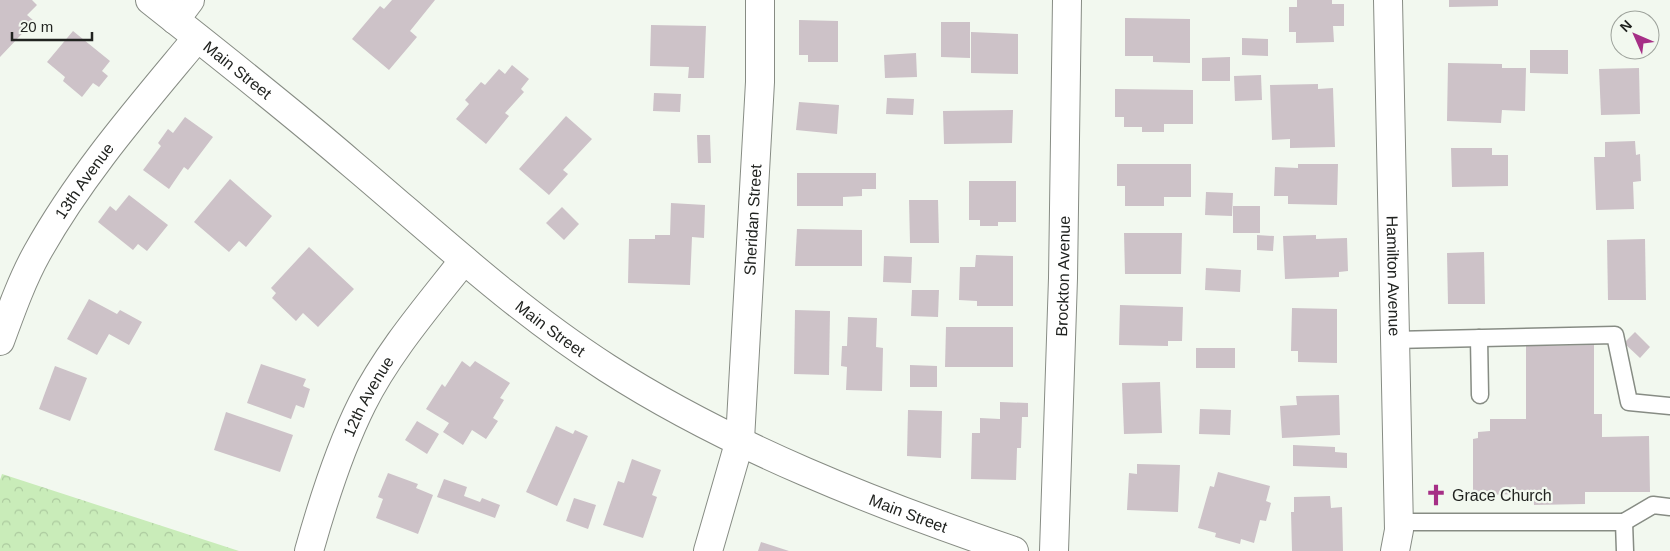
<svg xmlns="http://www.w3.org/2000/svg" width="1670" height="551" viewBox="0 0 1670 551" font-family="Helvetica,sans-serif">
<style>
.park{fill:url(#park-crowns)}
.building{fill:#cdc2c8}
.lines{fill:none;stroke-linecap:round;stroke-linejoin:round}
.service-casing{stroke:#878c84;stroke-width:19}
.minor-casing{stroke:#878c84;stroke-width:30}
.primary-casing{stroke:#878c84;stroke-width:30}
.service{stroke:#fff;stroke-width:16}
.minor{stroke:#fff;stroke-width:28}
.primary{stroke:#fff;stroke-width:28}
.labels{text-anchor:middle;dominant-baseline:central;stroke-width:4.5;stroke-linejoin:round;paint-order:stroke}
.street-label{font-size:16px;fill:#212320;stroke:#f2f8ef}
.poi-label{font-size:16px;fill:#212320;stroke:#f2f8ef;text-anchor:start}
</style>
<defs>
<pattern id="park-crowns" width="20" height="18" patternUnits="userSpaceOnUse" patternTransform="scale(1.25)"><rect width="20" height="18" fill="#c9ecb9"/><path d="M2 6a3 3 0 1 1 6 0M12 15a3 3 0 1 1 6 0" fill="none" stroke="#acca9f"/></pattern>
</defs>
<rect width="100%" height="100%" fill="#f2f8ef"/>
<path class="park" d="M2,474L239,551H0V480Z"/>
<g class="building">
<path d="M0,0H32L37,5L27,15L34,21L0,57Z"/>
<path d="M392,0H435L410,31L417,37L389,70L352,39L380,6L384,9Z"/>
<path d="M1297,0H1332V4H1344V26H1333L1334,42L1296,43V32H1289V7H1297Z"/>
<path d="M1449,0H1498V6L1449,7Z"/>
<path d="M1125,18L1190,19V63L1153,62V56H1125Z"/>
<path d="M799,20L838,21V62H808V55H799Z"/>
<path d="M941,22H970V58L941,57Z"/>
<path d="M651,25L706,26L704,78H688L689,67L650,66Z"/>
<path d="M73,31L110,61L102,71L108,76L99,87L93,83L82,97L63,81L65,77L47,62Z"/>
<path d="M971,32L1018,34V74L971,73Z"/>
<path d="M1242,38L1268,39V56L1242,55Z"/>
<path d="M1530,50H1568V74L1530,73Z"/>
<path d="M916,53L917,77L885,78L884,55Z"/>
<path d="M1230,57V81H1202V58Z"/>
<path d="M1448,63L1502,64V68H1526L1525,111L1502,110L1501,123L1447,121Z"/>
<path d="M512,65L529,79L521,89L524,92L505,113L509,116L486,144L456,119L469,104L465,100L481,82L485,85L499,69L505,74Z"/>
<path d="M1639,68L1640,114L1601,115L1599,69Z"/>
<path d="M1261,75L1262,100L1235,101L1234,76Z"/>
<path d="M1318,84V89L1333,88L1335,147L1290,148V139L1272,140L1270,85Z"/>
<path d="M1115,89L1193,90V124H1164V132H1142V127H1124V117H1115Z"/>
<path d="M654,93L681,94L680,112L653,111Z"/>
<path d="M887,98L914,99L913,115L886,114Z"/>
<path d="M799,102L839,105L837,134L796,130Z"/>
<path d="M1013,110L1012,143L944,144L943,111Z"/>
<path d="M566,116L592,139L563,170L568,174L549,195L519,169Z"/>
<path d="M185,117L213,137L188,170L184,167L169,189L143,170L161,146L158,143L168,129L173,133Z"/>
<path d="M697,135H710L711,163H698Z"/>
<path d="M1635,141L1636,155L1640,154L1641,181L1633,182L1634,209L1596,210L1594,157H1605V142Z"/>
<path d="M1451,148H1492V155H1508V186L1452,187Z"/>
<path d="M1117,164H1191V197H1164V206H1125V186H1117Z"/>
<path d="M1298,164H1338L1337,205L1288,204V196H1274L1275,167L1298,168Z"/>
<path d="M797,173H876V189H862V196L843,197V206H797Z"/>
<path d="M230,179L272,216L246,247L239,241L229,252L194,222Z"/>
<path d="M969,181H1016V222H998V226H980V220H969Z"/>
<path d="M1206,192L1233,193L1232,216L1205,215Z"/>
<path d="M129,195L168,225L147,251L138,244L133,250L98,222L110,206L116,211Z"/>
<path d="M909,200H938L939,243H910Z"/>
<path d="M671,203L705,205L704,238L692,237L690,285L628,283L629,239H655V235H670Z"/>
<rect x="1233" y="206" width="27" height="27"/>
<path d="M562,207L579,224L564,240L546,223Z"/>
<path d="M797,229L862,230V266H795Z"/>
<path d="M1124,233H1182L1181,274H1125Z"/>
<path d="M1257,235L1274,236L1273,251L1257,250Z"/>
<path d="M1316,235V239L1347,238L1348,271L1339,272V277L1285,279L1283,236Z"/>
<path d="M1645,239L1646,300H1608L1607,240Z"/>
<path d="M309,247L354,289L318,327L303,313L296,321L272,298L276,293L271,288Z"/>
<path d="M1484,252L1485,304H1448L1447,253Z"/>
<path d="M976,255L1013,256V306H977V301L959,300L960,267H975Z"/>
<path d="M884,256L912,257L911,283L883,282Z"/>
<path d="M1206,268L1241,270L1240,292L1205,290Z"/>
<path d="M912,290H939L938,317L911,316Z"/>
<path d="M89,299L117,314L120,310L142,322L129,345L109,334L97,355L67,339Z"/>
<path d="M1120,305L1183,307L1182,341H1168V346L1119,345Z"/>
<path d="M1292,308L1337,309V363L1298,362V351H1291Z"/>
<path d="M795,310L830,311L829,375L794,374Z"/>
<path d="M848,317L877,318L876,347L883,348L882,391L846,390L847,367L841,366L842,346H847Z"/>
<path d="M946,327H1013V367H945Z"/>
<path d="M1635,332L1650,347L1640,358L1624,343Z"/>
<path d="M1594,345V414H1602V437L1649,436L1650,492H1585V504L1534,505L1533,494L1473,495V439L1478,438V432L1490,431V419H1526V346Z"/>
<rect x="1196" y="348" width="39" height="20"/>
<path d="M462,361L470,367L475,361L510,383L500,398L504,400L493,418L498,421L486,439L472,430L463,445L443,432L449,423L426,409L442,384L445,387Z"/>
<path d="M261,364L306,379L303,386L310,389L304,408L296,405L291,419L247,403Z"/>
<path d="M910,365L937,366V387H910Z"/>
<path d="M55,366L87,378L70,421L39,409Z"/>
<path d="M1160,382L1162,433L1124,434L1122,383Z"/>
<path d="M1339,395L1340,435L1282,438L1280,406L1297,405L1296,396Z"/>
<path d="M1000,402L1028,403V417H1022L1021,448H1017L1016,480L971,479L972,433H980V418L1000,419Z"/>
<path d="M1200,409L1231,410L1230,435L1199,434Z"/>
<path d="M908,410L942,411L941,458L907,456Z"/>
<path d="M226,412L293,435L280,472L214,450Z"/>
<path d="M417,421L439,434L427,454L405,440Z"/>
<path d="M556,426L573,434L575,430L588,436L557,506L526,492Z"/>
<path d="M1293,445L1335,447V452L1347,453V468L1293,466Z"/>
<path d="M632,459L661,470L652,495L657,497L643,538L603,525L618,481L624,483Z"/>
<path d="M1137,464L1180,465L1178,512L1127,510L1129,473L1137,474Z"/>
<path d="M1218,472L1270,486L1266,501L1271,503L1266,521L1260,520L1254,543L1241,539L1240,544L1215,537L1216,533L1198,528L1210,486L1214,487Z"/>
<path d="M388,473L418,484L416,488L433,495L418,534L376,518L383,499L378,497Z"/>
<path d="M444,479L467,487L464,496L480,502L482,498L500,505L495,518L437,497Z"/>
<path d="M1330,496L1331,508L1342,507L1343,551H1292L1291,512H1294V497Z"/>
<path d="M574,498L596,505L588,529L566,521Z"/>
<path d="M761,542L789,551H758Z"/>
</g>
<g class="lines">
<g class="service-casing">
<g id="service">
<path d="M1479,338L1480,395"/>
<path d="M1394,340L1615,335L1629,402L1670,406"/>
<path d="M1398,522H1624L1625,551"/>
<path d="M1624,522L1653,505L1670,507"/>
</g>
</g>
<g class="minor-casing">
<g id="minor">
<path id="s1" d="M1388,0L1399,530L1395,551"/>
<path d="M175,20L190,0"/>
<path id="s2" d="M0,341C11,311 22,280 37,253C81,174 140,107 197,38"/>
<path id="s3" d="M309,551C323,501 339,450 362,404C388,352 428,306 464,260"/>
<path id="s4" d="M708,551L740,440L760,82V0"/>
<path id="s5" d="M1054,551L1063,278L1067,0"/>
</g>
</g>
<g class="primary-casing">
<g id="primary">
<path id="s6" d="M150,0C218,54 286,107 352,164C435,234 515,309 607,368C730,447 876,504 1014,551"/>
</g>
</g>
<use href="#service" class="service"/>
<use href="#minor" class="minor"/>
<use href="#primary" class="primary"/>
</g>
<defs>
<g id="church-bare" transform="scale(1.725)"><path d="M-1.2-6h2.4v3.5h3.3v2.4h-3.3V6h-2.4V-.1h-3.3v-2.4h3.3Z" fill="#a62f86" stroke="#f2f8ef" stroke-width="2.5" paint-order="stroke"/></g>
</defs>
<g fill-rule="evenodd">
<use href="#church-bare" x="1436" y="495"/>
</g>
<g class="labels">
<g class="street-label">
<text stroke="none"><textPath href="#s6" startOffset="112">Main Street</textPath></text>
<text stroke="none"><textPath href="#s2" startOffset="182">13th Avenue</textPath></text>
<text stroke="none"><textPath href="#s4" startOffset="336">Sheridan Street</textPath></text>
<text stroke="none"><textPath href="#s5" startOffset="275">Brockton Avenue</textPath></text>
<text stroke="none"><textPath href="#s1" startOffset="276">Hamilton Avenue</textPath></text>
<text stroke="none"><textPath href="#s6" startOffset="518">Main Street</textPath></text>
<text stroke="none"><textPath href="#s3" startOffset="166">12th Avenue</textPath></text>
<text stroke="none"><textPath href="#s6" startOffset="922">Main Street</textPath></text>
</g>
<g class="poi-label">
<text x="1452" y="495">Grace Church</text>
</g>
</g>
<g transform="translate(1635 35) rotate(315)"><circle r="24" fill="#f2f8ef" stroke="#9ea39c"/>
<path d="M0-4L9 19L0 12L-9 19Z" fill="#a62f86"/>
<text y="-8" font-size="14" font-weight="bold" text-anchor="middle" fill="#212320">N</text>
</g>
<path d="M12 32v8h80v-8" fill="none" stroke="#212320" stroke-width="2.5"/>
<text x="20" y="32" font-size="15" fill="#212320" stroke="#f2f8ef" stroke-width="4" paint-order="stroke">20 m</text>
</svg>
